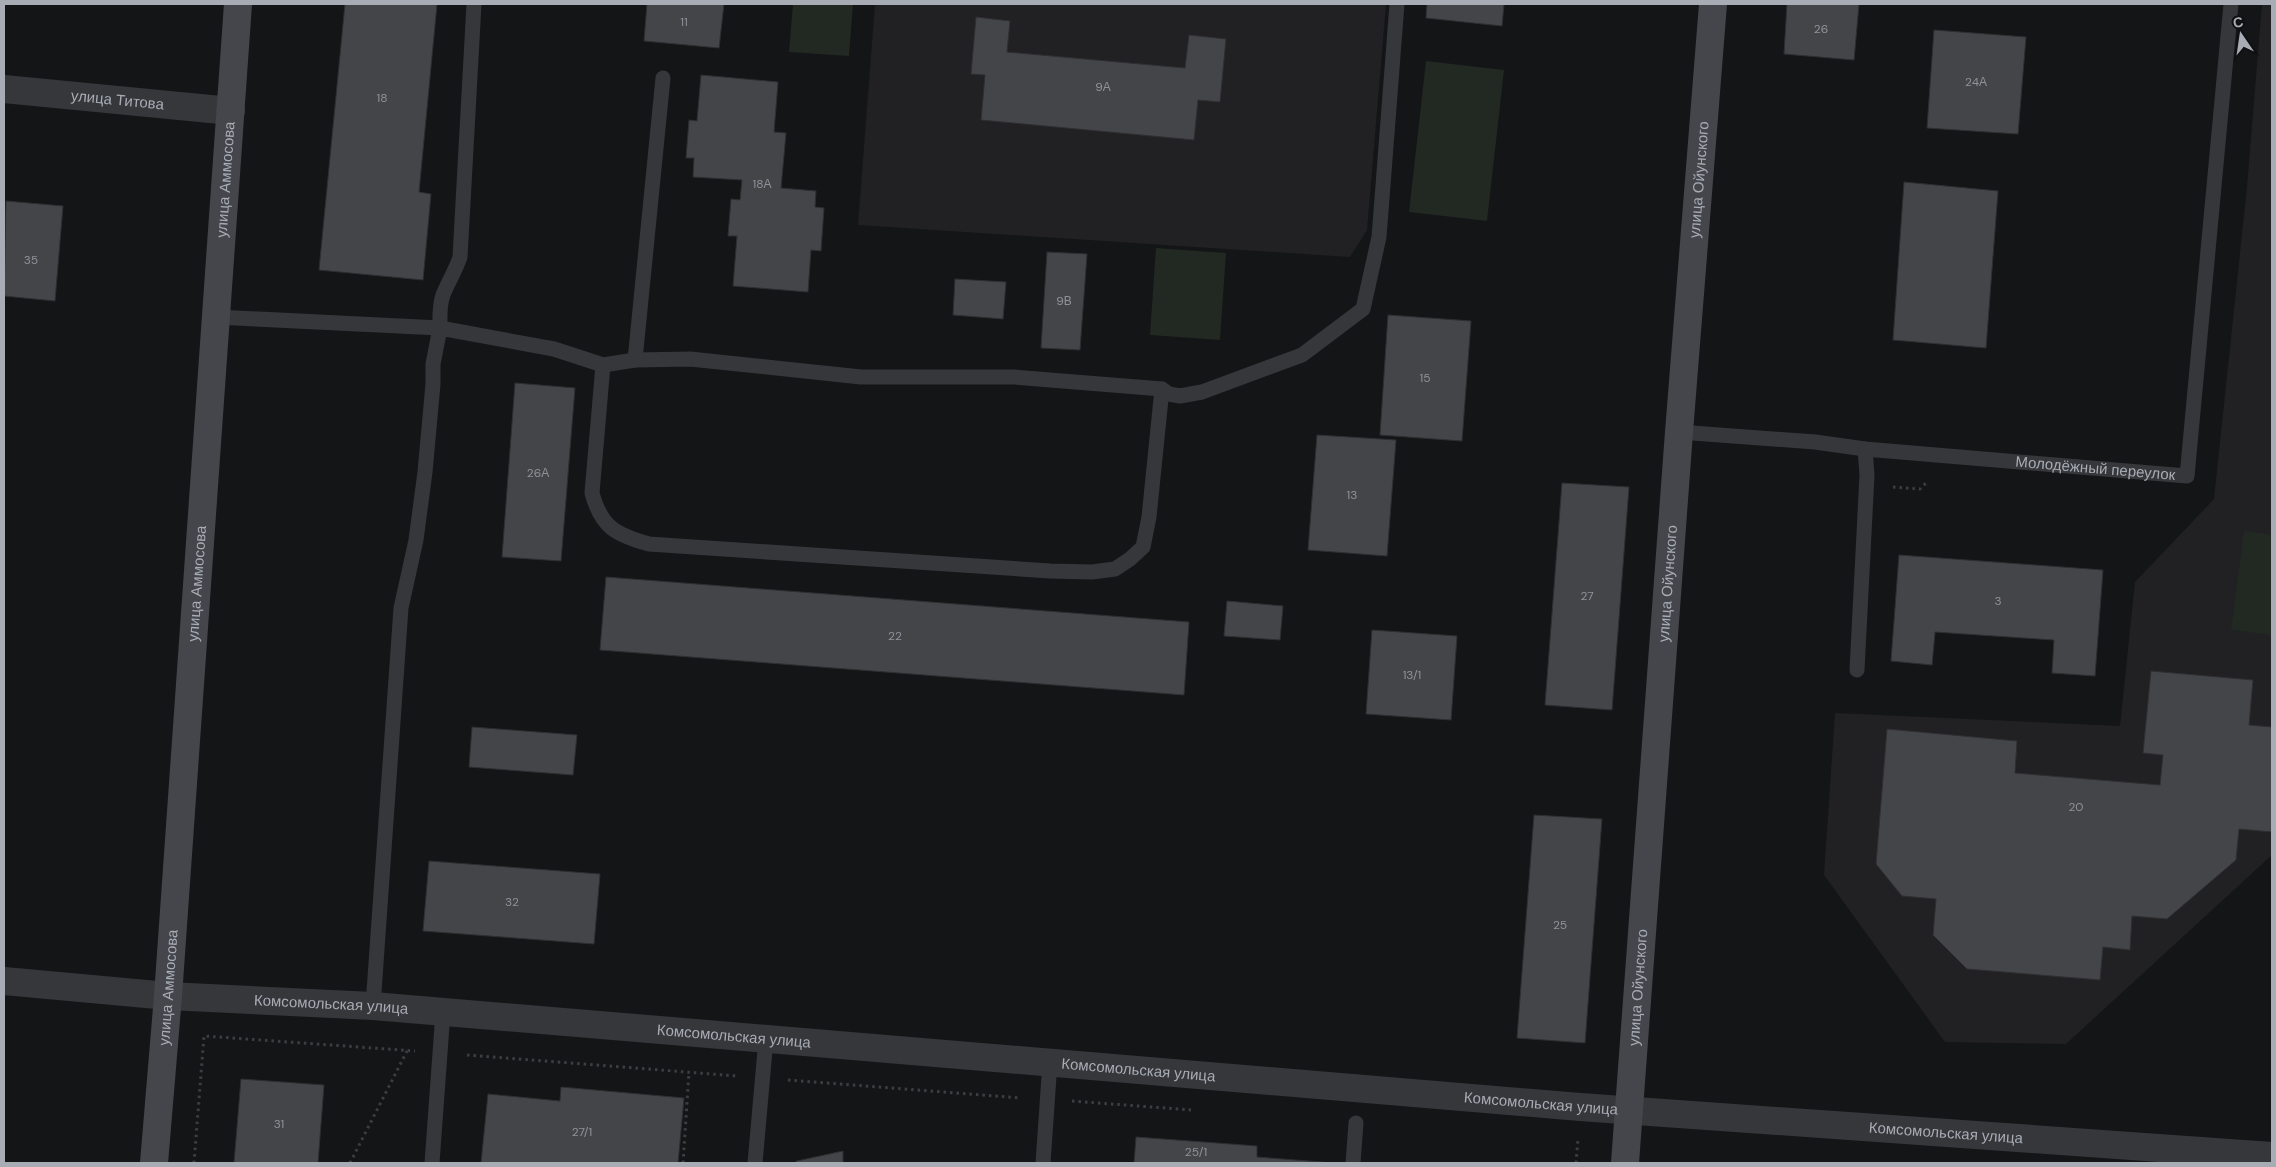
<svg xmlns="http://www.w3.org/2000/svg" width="2276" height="1167" viewBox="0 0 2276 1167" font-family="'DM Sans',sans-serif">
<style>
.built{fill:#212123}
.green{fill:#212922}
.building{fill:#444549;stroke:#2f2f32}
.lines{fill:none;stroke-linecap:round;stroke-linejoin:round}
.path{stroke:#3c3e42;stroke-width:3;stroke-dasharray:2.5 4;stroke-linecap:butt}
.lane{stroke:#36373b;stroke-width:15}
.street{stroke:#36373b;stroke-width:28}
.secondary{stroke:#44464b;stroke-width:28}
.labels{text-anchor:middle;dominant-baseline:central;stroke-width:4.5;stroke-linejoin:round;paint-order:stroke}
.number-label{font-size:12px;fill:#8e929a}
.street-label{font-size:15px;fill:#a7acb5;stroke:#0f1011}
</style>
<rect width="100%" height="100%" fill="#141516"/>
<g class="built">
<path d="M875,4H1386L1367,230L1350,257L858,225Z"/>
<path d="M2262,4H2272V855L2066,1044L1945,1042L1824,875L1835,713L2120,726L2135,582L2214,499L2247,187Z"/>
</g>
<g class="green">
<path d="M793,4H853L849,56L789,52Z"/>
<path d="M1426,61L1504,70L1487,221L1409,212Z"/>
<path d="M1156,248L1226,253L1220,340L1150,335Z"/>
<path d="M2244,531L2272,535V635L2231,630Z"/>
</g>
<g class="building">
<path d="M345,4H437L419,192L431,194L423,280L319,270Z"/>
<path d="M647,4H724L719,48L644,41Z"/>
<path d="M1427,4H1504L1502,26L1426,18Z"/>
<path d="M1787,4H1859L1854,60L1784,54Z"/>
<path d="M976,17L1010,21L1007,52L1185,68L1189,35L1226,39L1220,102L1198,100L1194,140L981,120L985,75L971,74Z"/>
<path d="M1934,30L2026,37L2018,134L1927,128Z"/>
<path d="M701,75L778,82L774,132L786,133L781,188L816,191L815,207L824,208L821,251L811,250L808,292L733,286L737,236H728L731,199L740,200L742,180L693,177L694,158H686L689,120L697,121Z"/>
<path d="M1904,182L1998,191L1986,348L1893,340Z"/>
<path d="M6,201L63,206L55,301L4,296Z"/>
<path d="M1047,252L1087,254L1080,350L1041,348Z"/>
<path d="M955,279L1006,282L1003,319L953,315Z"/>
<path d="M1388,315L1471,321L1462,441L1380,435Z"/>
<path d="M515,383L575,388L561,561L502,557Z"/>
<path d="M1317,435L1396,440L1387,556L1308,550Z"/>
<path d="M1562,483L1629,487L1612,710L1545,705Z"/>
<path d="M1899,555L2103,570L2095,676L2052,673L2054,640L1935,632L1932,665L1891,661Z"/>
<path d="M606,577L1189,622L1184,695L600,650Z"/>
<path d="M1227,601L1283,606L1280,640L1224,636Z"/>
<path d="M1372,630L1457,636L1451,720L1366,714Z"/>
<path d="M2151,671L2253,680L2249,725L2272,727V832L2239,829L2236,860L2167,919L2132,916L2130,950L2103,947L2100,980L1967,969L1933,935L1936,899L1902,896L1876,864L1887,729L2017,741L2015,773L2160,785L2163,755L2143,753Z"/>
<path d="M472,727L577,735L573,775L469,767Z"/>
<path d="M1534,815L1602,819L1585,1043L1517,1038Z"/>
<path d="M429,861L600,874L594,944L423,931Z"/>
<path d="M241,1079L324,1085L318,1163H234Z"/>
<path d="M561,1087L684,1098L678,1163H481L488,1094L560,1101Z"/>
<path d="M1136,1137L1257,1146V1157L1334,1163H1134Z"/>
<path d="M843,1151V1163H794L797,1161Z"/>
</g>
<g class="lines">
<g class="path">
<path d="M1893,487L1920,489L1928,481"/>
<path d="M467,1055L737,1076"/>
<path d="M788,1080L1021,1098"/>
<path d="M1072,1101L1191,1110"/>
<path d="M194,1163L204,1036L415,1051"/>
<path d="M350,1163L407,1051"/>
<path d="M683,1163L689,1072"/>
<path d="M1576,1163L1578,1139"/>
</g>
<g class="lane">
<path d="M216,317L440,328C440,317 439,306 443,295C448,282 455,272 460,257L474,4"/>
<path d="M635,360L663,78"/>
<path d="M603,365L592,493C601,527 616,535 649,544L1050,571L1092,572L1115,569L1130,559L1143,547L1149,517L1162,389"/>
<path id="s1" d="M1679,432L1815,442L1865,449L2187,476L2231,4"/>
<path d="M1857,670L1867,475L1865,449"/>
<path d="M373,1006L401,608L416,540L425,472L433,384V364L440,328L554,349L603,365L635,360L690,359L861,377H1014L1162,389L1169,394L1180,396L1202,392L1302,355L1363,309L1379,237L1397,4"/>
<path d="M432,1163L443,1012"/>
<path d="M755,1163L766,1039"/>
<path d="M1043,1163L1050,1062"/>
<path d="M1353,1163L1356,1123"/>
</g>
<g class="street">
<path id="s2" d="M4,89L231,111"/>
<path id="s3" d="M4,981L168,996L373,1006L1580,1107L2272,1156"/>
</g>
<g class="secondary">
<path id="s4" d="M154,1163L168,996L238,4"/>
<path id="s5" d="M1625,1163L1679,432L1713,4"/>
</g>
</g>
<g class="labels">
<g class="number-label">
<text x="684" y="22">11</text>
<text x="1821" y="29">26</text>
<text x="1976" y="82">24А</text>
<text x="1103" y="87">9А</text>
<text x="382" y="98">18</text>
<text x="762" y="184">18А</text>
<text x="31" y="260">35</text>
<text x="1064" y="301">9В</text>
<text x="1425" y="378">15</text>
<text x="538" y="473">26А</text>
<text x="1352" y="495">13</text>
<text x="1587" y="596">27</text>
<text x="1998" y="601">3</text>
<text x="895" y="636">22</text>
<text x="1412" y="675">13/1</text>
<text x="2076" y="807">20</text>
<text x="512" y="902">32</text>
<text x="1560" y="925">25</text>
<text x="279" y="1124">31</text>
<text x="582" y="1132">27/1</text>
<text x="1196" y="1152">25/1</text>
</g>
<g class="street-label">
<text stroke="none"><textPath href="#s2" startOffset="114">улица Титова</textPath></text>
<text stroke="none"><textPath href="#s4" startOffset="986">улица Аммосова</textPath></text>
<text stroke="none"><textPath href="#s5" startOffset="986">улица Ойунского</textPath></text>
<text stroke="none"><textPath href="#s1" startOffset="418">Молодёжный переулок</textPath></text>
<text stroke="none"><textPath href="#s5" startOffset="581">улица Ойунского</textPath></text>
<text stroke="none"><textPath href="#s4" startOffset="581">улица Аммосова</textPath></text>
<text stroke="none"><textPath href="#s5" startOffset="176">улица Ойунского</textPath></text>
<text stroke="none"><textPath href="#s4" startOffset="176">улица Аммосова</textPath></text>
<text stroke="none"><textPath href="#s3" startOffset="328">Комсомольская улица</textPath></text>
<text stroke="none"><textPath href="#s3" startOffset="732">Комсомольская улица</textPath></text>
<text stroke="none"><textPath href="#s3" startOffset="1138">Комсомольская улица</textPath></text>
<text stroke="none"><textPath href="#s3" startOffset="1542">Комсомольская улица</textPath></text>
<text stroke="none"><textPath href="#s3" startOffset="1948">Комсомольская улица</textPath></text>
</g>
</g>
<rect width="2276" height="1167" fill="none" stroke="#a7acb5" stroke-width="10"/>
<g transform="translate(2241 35) rotate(347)" stroke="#0f1011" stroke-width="4" paint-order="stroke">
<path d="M0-4L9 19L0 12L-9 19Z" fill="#a7acb5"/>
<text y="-8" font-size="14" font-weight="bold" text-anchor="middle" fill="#a7acb5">С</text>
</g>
</svg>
